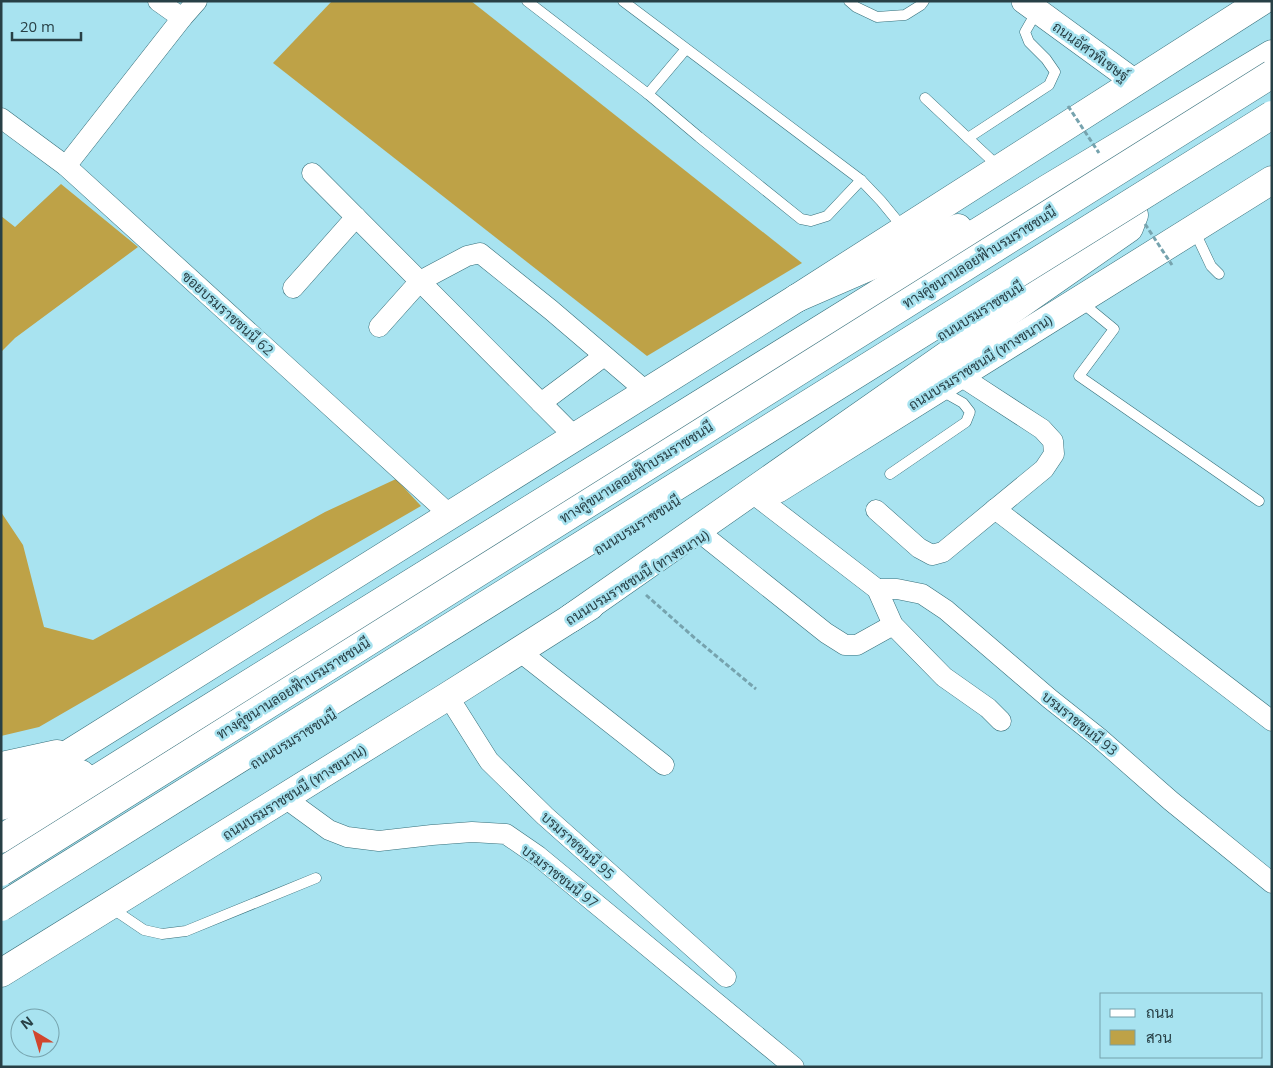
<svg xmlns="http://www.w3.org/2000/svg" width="1273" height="1068" viewBox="0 0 1273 1068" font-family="'Open Sans',Sarabun,sans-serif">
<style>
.green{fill:#bea247}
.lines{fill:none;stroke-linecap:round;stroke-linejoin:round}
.service-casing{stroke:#366f7a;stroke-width:11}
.minor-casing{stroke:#366f7a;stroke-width:21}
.tertiary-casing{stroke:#366f7a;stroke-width:26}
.secondary-casing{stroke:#366f7a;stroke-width:29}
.primary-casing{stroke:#366f7a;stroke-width:29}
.path{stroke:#76a3ae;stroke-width:3;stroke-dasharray:5 2.5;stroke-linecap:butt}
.service{stroke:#fff;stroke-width:10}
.minor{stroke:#fff;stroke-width:20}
.tertiary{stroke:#fff;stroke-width:25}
.secondary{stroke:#fff;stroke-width:28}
.primary{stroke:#fff;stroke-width:28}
.primary-bridge-casing{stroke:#366f7a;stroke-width:29;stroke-linecap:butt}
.path-bridge{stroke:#76a3ae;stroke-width:3;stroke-dasharray:5 2.5;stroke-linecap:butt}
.primary-bridge{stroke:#fff;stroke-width:28}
.labels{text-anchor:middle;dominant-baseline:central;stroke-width:5;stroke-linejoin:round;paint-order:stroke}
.street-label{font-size:14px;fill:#284046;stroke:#a8e3f0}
</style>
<rect width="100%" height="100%" fill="#a8e3f0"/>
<g class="green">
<path d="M332,1H471L802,263L647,356L273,63Z"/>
<path d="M61,184L138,247L15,338L1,352V216L15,227Z"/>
<path d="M396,479L421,506L39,727L1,736V512L23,545L44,627L93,640L325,512Z"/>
</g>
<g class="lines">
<g class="service-casing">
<g id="service">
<path d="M527,1L648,94"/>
<path d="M623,1L861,180L881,201L904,229"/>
<path d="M849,1L856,7L877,17L905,15L921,5L924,1"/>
<path d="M686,49L648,94L699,137L801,219L811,221L827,216L861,180"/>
<path d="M925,98L1000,168"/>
<path d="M968,138L1049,85L1055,72L1046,59L1029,42L1025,32L1037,11"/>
<path d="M1194,230L1211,266L1219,274"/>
<path d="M1080,301L1114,329L1079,376L1259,501"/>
<path d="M890,474L966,422L970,412L963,403L940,390"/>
<path d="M110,907L144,930L162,934L186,931L316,878"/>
</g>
</g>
<g class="minor-casing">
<g id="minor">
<path d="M158,1L182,18"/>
<path d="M1,118L66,166L450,515"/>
<path d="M66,166L182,18L197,1"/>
<path d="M312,173L575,437"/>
<path d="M293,288L356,217"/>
<path d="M379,327L420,281L467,256L480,253L551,310L647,392"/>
<path d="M541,403L604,356"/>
<path d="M760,499L877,589L893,625L944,677L988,708L1001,721"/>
<path d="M995,509L1272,721"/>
<path d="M876,510L919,548L932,555L943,552L1044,469L1054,454L1053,441L1042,429L959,375"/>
<path d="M703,535L826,633L845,645H857L893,625"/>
<path d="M877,589H897L922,594L946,610L1050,699L1098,737L1171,801L1272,883"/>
<path d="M519,651L664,765"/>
<path d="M448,696L489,761L545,816L726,977"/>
<path d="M285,798L329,830L347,837L379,841L432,835L472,832L506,834L538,856L794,1067"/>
</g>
</g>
<g class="tertiary-casing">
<path id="tertiary" d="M1024,1L1135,82"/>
</g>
<g class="secondary-casing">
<g id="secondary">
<path d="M777,489L1272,180"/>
<path d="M1,766L57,754"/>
<path d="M1,797L73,751L797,298L1262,1"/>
<path d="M1,973L448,696L590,606"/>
</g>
</g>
<g class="primary-casing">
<g id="primary">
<path d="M797,298L958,228"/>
<path d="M571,618L1129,228L1134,215"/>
<path d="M1,806L81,774"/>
<path d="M1,839L187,722L1047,189L1272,54"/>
</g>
</g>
<path class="path" d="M646,595L697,640L756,689"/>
<use href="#service" class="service"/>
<use href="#minor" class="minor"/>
<use href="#tertiary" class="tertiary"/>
<use href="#secondary" class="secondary"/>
<use href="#primary" class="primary"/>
<g class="primary-bridge-casing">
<g id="primary-bridge">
<path d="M1,872L1272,74"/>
<path d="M1,907L1272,115"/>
</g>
</g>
<g class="path-bridge">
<path d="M1068,106L1099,153"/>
<path d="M1145,224L1172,265"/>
</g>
<use href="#primary-bridge" class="primary-bridge"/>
</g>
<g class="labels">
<g class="street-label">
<text transform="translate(1091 51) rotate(36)">ถนนอัศวพิเชษฐ์</text>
<text transform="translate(979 257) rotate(-32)">ทางคู่ขนานลอยฟ้าบรมราชชนนี</text>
<text transform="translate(980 311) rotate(-32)">ถนนบรมราชชนนี</text>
<text transform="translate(228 313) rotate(42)">ซอยบรมราชชนนี 62</text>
<text transform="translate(980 362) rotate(-32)">ถนนบรมราชชนนี (ทางขนาน)</text>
<text transform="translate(636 472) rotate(-32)">ทางคู่ขนานลอยฟ้าบรมราชชนนี</text>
<text transform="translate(637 525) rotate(-32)">ถนนบรมราชชนนี</text>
<text transform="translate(637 577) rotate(-32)">ถนนบรมราชชนนี (ทางขนาน)</text>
<text transform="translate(293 688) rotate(-32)">ทางคู่ขนานลอยฟ้าบรมราชชนนี</text>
<text transform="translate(1080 723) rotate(39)">บรมราชชนนี 93</text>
<text transform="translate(293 739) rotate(-32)">ถนนบรมราชชนนี</text>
<text transform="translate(294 792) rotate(-32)">ถนนบรมราชชนนี (ทางขนาน)</text>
<text transform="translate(578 845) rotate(42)">บรมราชชนนี 95</text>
<text transform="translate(560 876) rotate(38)">บรมราชชนนี 97</text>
</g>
</g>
<rect width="1273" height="1068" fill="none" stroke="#284046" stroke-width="5"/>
<rect x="1100" y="993" width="162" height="65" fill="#a8e3f0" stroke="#75a2ac"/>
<rect x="1110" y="1009" width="25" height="8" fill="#ffffff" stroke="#75a2ac"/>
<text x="1146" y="1018" font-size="15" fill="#284046">ถนน</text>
<rect x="1110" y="1030" width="25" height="15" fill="#bea247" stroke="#75a2ac"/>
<text x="1146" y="1043" font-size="15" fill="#284046">สวน</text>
<g transform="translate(35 1033) rotate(322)"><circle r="24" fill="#a8e3f0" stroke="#75a2ac"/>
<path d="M0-4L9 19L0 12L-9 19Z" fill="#d1462d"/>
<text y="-8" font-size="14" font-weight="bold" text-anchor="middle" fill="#284046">N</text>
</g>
<path d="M12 32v8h69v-8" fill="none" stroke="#284046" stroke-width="2.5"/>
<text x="20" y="32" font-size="15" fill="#284046" stroke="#a8e3f0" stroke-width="4" paint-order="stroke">20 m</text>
</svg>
